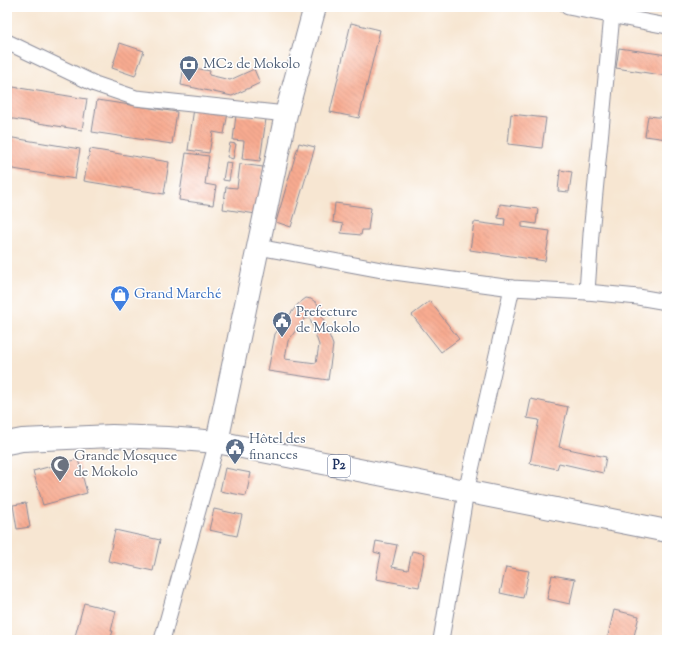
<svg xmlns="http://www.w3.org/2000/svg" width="674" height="647" viewBox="0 0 674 647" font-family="'Sorts Mill Goudy',serif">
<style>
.building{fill:url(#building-back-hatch);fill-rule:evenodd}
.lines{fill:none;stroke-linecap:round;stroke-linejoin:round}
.street-casing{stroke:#898a98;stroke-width:17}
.secondary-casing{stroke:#898a98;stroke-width:24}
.primary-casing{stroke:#898a98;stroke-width:24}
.street{stroke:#fff;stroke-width:15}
.secondary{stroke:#fff;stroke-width:22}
.primary{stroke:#fff;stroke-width:22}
.labels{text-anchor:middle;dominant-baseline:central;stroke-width:3;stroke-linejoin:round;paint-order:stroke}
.shield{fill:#fff;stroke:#5f6d8e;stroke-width:1}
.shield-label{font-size:13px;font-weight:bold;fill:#1b2f5e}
.service-label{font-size:14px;fill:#4e5e75;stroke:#fff;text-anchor:start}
.shop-label{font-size:14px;fill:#366cbe;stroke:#fff;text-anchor:start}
.worship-label{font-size:14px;fill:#5b616d;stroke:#fff;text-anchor:start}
</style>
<defs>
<pattern id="building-back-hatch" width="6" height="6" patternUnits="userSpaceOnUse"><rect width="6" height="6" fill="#f8ab90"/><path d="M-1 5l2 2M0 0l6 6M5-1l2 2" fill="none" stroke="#d4937f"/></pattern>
</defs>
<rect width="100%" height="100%" fill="#fff"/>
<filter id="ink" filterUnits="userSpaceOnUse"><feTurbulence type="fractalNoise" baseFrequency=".025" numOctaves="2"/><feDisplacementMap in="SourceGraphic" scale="8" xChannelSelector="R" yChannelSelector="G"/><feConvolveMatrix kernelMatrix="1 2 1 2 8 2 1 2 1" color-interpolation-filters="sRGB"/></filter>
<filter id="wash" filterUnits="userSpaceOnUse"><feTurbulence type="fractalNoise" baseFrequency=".012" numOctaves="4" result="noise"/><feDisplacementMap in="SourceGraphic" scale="16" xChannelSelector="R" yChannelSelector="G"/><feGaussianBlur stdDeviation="0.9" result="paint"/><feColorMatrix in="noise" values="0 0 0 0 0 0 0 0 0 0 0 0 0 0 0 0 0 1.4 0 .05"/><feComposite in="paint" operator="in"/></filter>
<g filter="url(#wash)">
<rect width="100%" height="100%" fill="#f7e6d2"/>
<g id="blocks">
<g class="building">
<path d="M651,7H667V10L651,8Z"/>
<path d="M351,23L380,30L359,118L330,112Z"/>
<path d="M120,43L144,51L135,76L112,68Z"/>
<path d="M619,48L667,55V76L616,68Z"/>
<path d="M184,66L210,71L209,75L230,80L254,69L260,83L232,96L181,85Z"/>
<path d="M7,86L87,99L82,130L7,118Z"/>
<path d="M97,100L177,112L172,144L92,132Z"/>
<path d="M194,108L228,113L224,134L213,132L209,153L188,150Z"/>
<path d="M511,114L546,118L542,148L508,144Z"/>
<path d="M236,115L266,119L260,161L242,159L244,141L233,140Z"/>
<path d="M648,116L667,118V139L645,136Z"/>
<path d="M7,137L80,149L75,179L7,168Z"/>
<path d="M230,143L236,144L233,159L227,157Z"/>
<path d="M299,143L315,147L291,227L276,222Z"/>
<path d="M90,149L169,162L164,194L84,181Z"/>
<path d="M186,153L209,156L205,184L216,186L213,205L179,200Z"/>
<path d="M226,162L232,163L229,181L223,180Z"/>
<path d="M240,164L263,167L256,214L223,209L226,187L237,188Z"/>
<path d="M560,170L572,172L569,192L558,191Z"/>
<path d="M335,203L371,208L368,230H362L361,235L341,233L343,224L333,222Z"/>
<path d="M500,204L538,209L536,224L522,222V227L550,231L545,261L470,250L474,222L504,226L505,219L498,218Z"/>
<path d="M306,298L311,299L317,303L333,345L328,380L268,371L275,334L298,304ZM305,318L310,319L319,345L316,363L285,359L288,341Z"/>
<path d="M430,301L459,339L441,352L412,315Z"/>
<path d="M531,399L568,407L559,447L606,457L603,473L559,463L557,469L530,463L539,420L527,418Z"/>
<path d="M78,459L87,493L43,505L33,471Z"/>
<path d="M225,468L251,473L246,496L220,491Z"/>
<path d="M26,503L30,527L17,529L13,505Z"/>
<path d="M214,509L242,515L237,536L209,530Z"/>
<path d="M115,530L160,540L153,571L108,561Z"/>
<path d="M376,541L397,545L392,567L408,570L412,551L425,554L419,587L376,579L381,554L374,552Z"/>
<path d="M506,567L529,571L523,598L500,593Z"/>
<path d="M552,575L575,579L570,604L547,599Z"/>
<path d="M84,603L116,611L111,631H113L110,640H74Z"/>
<path d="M614,610L639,616L633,640H607Z"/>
</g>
</g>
</g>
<g filter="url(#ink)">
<use href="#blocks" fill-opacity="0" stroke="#898a98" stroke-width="1"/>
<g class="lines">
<g class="street-casing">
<g id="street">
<path d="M568,7L667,26"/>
<path d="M7,42L95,84L136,98L286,114"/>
<path d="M258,247L387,271L512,288L587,292L638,297L667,302"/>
<path d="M587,292L591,234L612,15"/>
<path d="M162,640L217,442"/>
<path d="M441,640L466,492L512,288"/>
</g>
</g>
<g class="secondary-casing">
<path id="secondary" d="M217,442L286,114L315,7"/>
</g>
<g class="primary-casing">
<path id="primary" d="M7,443L22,440L112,436L168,438L217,442L667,531"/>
</g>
<use href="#street" class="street"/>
<use href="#secondary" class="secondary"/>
<use href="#primary" class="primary"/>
</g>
</g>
<defs>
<g id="bank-pin" transform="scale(1)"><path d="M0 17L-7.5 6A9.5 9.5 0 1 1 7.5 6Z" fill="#5c6f8a" stroke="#fff"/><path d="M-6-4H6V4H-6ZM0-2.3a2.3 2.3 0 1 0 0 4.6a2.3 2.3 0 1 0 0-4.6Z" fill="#fff"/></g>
<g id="shop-pin" transform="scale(1)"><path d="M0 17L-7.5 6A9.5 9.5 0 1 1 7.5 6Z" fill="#3f7fe0" stroke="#fff"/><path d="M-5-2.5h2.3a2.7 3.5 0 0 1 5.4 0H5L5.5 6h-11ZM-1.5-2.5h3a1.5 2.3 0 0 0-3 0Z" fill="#fff"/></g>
<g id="civic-pin" transform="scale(1)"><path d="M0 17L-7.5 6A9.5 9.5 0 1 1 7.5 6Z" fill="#5c6f8a" stroke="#fff"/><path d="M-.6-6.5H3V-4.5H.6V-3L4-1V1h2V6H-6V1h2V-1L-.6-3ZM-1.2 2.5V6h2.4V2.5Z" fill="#fff"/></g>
<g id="mosque-pin" transform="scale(1)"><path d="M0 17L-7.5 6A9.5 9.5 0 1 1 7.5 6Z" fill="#6b7280" stroke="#fff"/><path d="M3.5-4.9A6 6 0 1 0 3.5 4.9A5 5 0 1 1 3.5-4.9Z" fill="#fff"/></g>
</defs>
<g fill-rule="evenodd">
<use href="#bank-pin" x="189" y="65"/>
<use href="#shop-pin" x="120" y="295"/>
<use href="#civic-pin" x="282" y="321"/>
<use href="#civic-pin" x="235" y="448"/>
<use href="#mosque-pin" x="60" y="465"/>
</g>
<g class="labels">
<rect class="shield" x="328" y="455" width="22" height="22" rx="3"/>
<g class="shield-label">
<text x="339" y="466">P2</text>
</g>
<g class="service-label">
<text x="203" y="65">MC2 de Mokolo</text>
<text x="296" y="313">Prefecture<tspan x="296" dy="16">de Mokolo</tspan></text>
<text x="249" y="440">Hôtel des<tspan x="249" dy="16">finances</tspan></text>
</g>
<g class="shop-label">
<text x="134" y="295">Grand Marché</text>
</g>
<g class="worship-label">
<text x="74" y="457">Grande Mosquee<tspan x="74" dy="16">de Mokolo</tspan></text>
</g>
</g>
<rect width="674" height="647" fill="none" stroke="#fff" stroke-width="24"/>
</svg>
